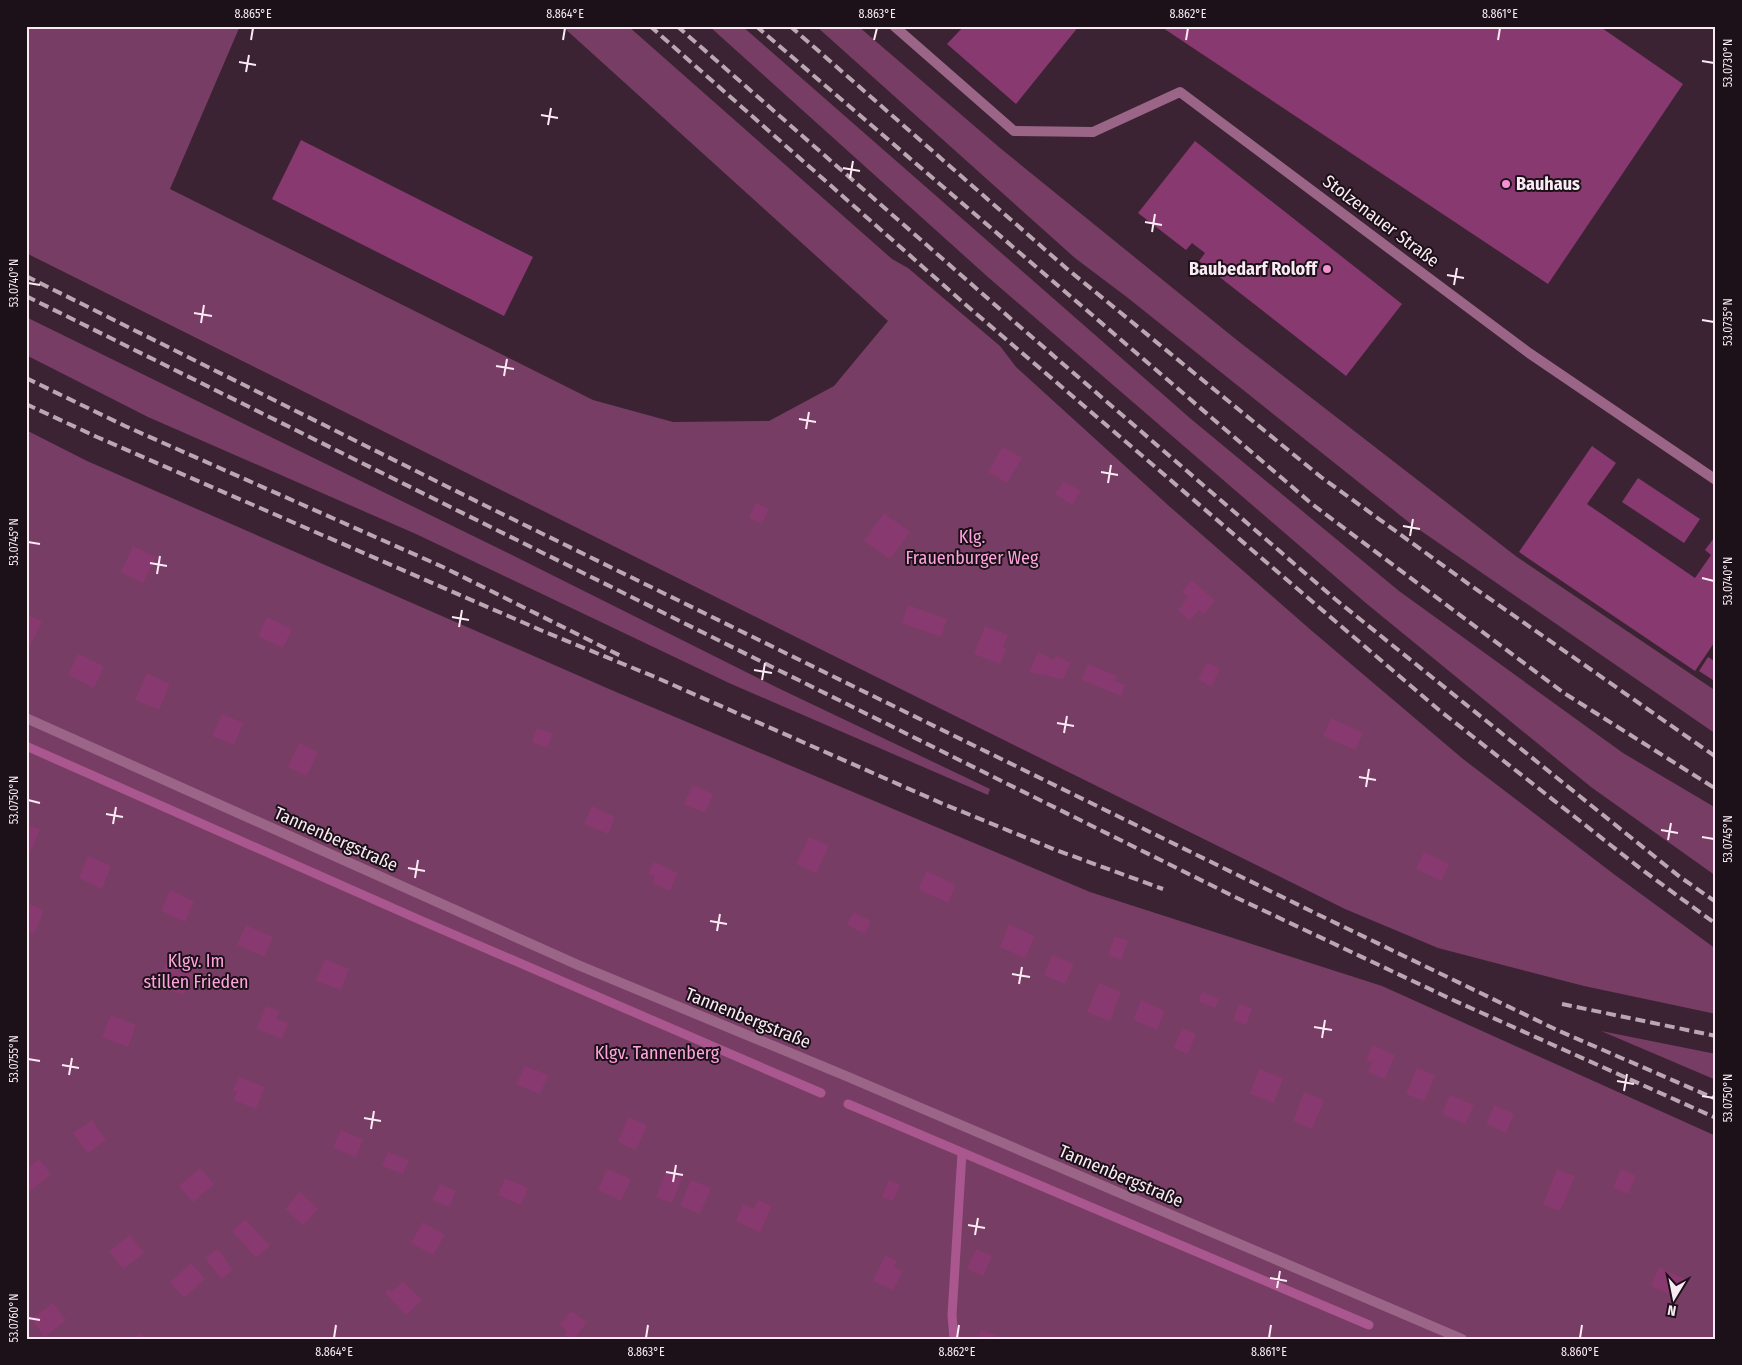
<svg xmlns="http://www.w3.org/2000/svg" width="1742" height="1365" viewBox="0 0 1742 1365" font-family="'Fira Sans Condensed',sans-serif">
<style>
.green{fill:#783d65}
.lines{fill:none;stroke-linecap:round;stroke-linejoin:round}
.stream{stroke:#a9578e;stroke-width:9}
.building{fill:#883970}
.lane{stroke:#9b6588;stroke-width:10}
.street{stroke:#9b6588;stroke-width:10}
.rail{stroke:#baa7b2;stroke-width:4;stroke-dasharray:10 5;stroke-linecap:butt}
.ticks{fill:none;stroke:#faeaf3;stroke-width:2}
.poi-dot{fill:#f491d3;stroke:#1c1118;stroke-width:2}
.labels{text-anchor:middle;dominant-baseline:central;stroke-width:4;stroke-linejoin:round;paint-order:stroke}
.poi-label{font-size:18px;font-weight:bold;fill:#faeaf3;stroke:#1c1118;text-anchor:start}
.street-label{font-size:18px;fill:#faeaf3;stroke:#1c1118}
.park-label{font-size:18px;fill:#fda4de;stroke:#1c1118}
.neatline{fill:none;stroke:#faeaf3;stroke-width:2}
.ticks-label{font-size:12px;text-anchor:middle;fill:#faeaf3}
</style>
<rect width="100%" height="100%" fill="#3b2333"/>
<g class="green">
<path d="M26,26H240L170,189L593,400L673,422L769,421L834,386L888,321L562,26H628L892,259L908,268L1000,346L1016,367L1169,506L1312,631L1463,759L1615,875L1716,949V1014L1584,986L1438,948L1345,909L820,649L26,253Z"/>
<path d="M709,26H742L1191,419L1399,591L1623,753L1716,808V876L1591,787L1367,604L989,278Z"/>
<path d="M816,26H858L1000,148L1238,341L1517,557L1716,691V734L1411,524L1128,298L1075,258Z"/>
<path d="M26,317L516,557L778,688L990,789L988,795L729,683L416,534L148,417L26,355Z"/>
<path d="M26,430L87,461L616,692L1090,892L1382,986L1716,1136V1339H26Z"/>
<path d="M1601,1031L1716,1054V1080Z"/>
</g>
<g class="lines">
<g class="stream">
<path d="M26,746L420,920L821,1093"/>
<path d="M848,1104L1369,1325"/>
<path d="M954,1339L952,1315L962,1153"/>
</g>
</g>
<g class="building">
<path d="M964,26H1079L1016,104L947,44Z"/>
<path d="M1160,26H1599L1683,84L1548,284Z"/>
<path d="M301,140L533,257L504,316L272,199Z"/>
<path d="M1195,141L1402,304L1346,376L1199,261L1205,253L1192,243L1186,250L1138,213Z"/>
<path d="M1592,446L1616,463L1587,504L1695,578L1711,555L1705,550L1716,535V640L1695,671L1519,552Z"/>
<path d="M1003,447L1022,458L1007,483L988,472Z"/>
<path d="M1638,478L1700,519L1684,543L1622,502Z"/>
<path d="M1064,481L1081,491L1072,505L1055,494Z"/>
<path d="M756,503L769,509L762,524L749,518Z"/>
<path d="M884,513L910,532L890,559L864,541Z"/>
<path d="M133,546L156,557L143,583L121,572Z"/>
<path d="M1192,580L1215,601L1204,614L1199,610L1190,621L1178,610L1188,597L1182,592Z"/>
<path d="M908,605L947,619L941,637L902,623Z"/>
<path d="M26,614L42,621L30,647L26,645Z"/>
<path d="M267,617L292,629L283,648L258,636Z"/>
<path d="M985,626L1008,635L1003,647L1006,648L1000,664L974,654Z"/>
<path d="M1038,652L1054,660L1056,655L1071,663L1063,679L1029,672Z"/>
<path d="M78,654L104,666L94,688L68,675Z"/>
<path d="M1708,657L1716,662V682L1699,671Z"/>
<path d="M1207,662L1220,669L1211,687L1198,679Z"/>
<path d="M1088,664L1117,676L1115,681L1125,685L1121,696L1082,680Z"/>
<path d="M147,673L170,684L159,710L135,700Z"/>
<path d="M222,714L243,723L234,745L212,736Z"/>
<path d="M1331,718L1363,733L1355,750L1323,736Z"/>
<path d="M537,728L553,734L547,748L532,742Z"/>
<path d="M299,743L318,752L307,776L288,767Z"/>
<path d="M693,785L713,794L705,813L684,804Z"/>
<path d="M592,806L615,817L608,834L584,824Z"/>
<path d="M26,824L40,829L30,853L26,852Z"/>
<path d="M809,837L829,846L816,873L796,864Z"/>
<path d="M1424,852L1449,864L1441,881L1416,869Z"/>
<path d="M88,856L111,866L102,889L79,878Z"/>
<path d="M654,862L678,873L670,891L652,883L655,877L648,874Z"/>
<path d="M927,871L956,885L948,903L918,889Z"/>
<path d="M170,890L194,901L185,922L161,911Z"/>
<path d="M26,903L44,910L34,934L26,930Z"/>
<path d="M853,912L871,921L865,934L847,925Z"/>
<path d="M1009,924L1035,936L1025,958L1000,947Z"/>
<path d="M246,925L273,937L264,957L237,945Z"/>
<path d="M1115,936L1128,941L1121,960L1108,955Z"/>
<path d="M1052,955L1074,964L1065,984L1044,975Z"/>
<path d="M325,959L349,969L341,990L316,981Z"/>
<path d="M166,963L193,974L183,995L157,984Z"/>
<path d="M1099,983L1121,992L1110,1021L1087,1012Z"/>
<path d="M1202,992L1219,999L1215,1008L1198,1001Z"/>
<path d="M1141,1000L1165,1011L1157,1030L1133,1020Z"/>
<path d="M1239,1004L1252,1008L1246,1025L1233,1020Z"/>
<path d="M266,1006L279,1011L276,1019L288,1023L282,1039L257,1029Z"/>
<path d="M111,1015L136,1025L128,1047L102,1037Z"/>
<path d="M1182,1028L1196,1034L1188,1054L1174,1048Z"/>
<path d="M1373,1045L1395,1055L1385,1079L1368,1072L1372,1062L1366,1060Z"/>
<path d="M525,1066L548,1075L540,1094L516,1084Z"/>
<path d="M1417,1068L1435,1075L1424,1101L1406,1094Z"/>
<path d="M1259,1069L1283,1078L1274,1103L1250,1094Z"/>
<path d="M239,1077L265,1087L256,1109L234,1100L237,1092L233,1090Z"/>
<path d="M1304,1092L1324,1100L1312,1129L1293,1121Z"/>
<path d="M1450,1095L1474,1105L1465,1124L1442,1114Z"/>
<path d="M1494,1105L1514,1114L1506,1133L1486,1124Z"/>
<path d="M628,1117L647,1125L636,1150L618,1142Z"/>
<path d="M92,1120L106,1140L88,1153L73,1133Z"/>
<path d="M341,1130L363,1139L356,1157L333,1148Z"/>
<path d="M388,1152L409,1160L403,1174L382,1166Z"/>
<path d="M39,1159L51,1174L27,1194L26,1169Z"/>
<path d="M200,1168L214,1184L193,1202L179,1186Z"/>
<path d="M607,1169L631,1179L621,1201L598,1190Z"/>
<path d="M1557,1169L1575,1176L1560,1211L1543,1205Z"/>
<path d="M1621,1169L1636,1176L1628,1194L1613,1188Z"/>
<path d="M666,1171L682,1178L672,1203L656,1197Z"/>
<path d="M505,1178L528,1188L521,1205L498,1195Z"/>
<path d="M691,1180L711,1188L700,1214L680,1206Z"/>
<path d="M889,1180L900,1185L893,1201L882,1197Z"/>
<path d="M440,1184L456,1191L449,1207L432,1200Z"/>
<path d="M300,1192L318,1209L303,1225L285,1209Z"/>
<path d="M758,1200L772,1206L760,1232L736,1221L743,1204L754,1209Z"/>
<path d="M245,1219L270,1246L256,1258L232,1231Z"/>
<path d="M423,1222L445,1235L433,1255L411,1243Z"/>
<path d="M130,1235L144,1253L123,1269L109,1251Z"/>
<path d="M218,1249L233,1270L221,1279L205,1258Z"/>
<path d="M976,1249L992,1256L983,1276L967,1269Z"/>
<path d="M885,1255L897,1261L894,1267L903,1271L893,1290L873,1281Z"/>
<path d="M191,1263L205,1279L184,1298L170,1282Z"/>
<path d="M1659,1267L1687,1280L1678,1298L1651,1286Z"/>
<path d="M403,1281L422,1300L406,1315L385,1293L389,1289L392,1292Z"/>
<path d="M53,1303L66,1320L45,1337L31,1319Z"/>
<path d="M571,1311L587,1322L574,1339H569L564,1335L567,1331L560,1325Z"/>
<path d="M981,1330L1000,1337L999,1339H978Z"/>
<path d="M141,1333L146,1339H133Z"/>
</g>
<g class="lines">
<g class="lane">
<path d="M894,26L1014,131L1093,132"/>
<path d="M26,718L578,965L846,1076L1462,1339"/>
</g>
<path class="street" d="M1093,132L1180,92L1529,353L1716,480"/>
<g class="rail">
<path d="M650,26L966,305L1439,710L1641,869L1716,924"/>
<path d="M677,26L1018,325L1335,599L1680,877L1716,902"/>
<path d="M756,26L1312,504L1564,693L1716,789"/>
<path d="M790,26L1066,268L1321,477L1470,585L1716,757"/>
<path d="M26,276L484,505L1315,913L1557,1030L1716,1099"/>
<path d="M26,296L1235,897L1453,1000L1716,1118"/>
<path d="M26,378L125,426L443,567L623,657"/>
<path d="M26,404L97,437L545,632L655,677L941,803L1056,850L1163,889"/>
<path d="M1562,1004L1716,1036"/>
</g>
</g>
<path class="ticks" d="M251,40L253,28M563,40L565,28M874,40L877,28M1186,40L1188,28M1498,40L1500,28M1702,61L1714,63M239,62L256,65M246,72L249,55M541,115L558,118M548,125L551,108M843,168L860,171M850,178L853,161M1145,222L1162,225M1152,232L1155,214M1447,275L1464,278M28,283L40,285M1454,285L1457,268M194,313L212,316M1702,320L1714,322M201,323L204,305M496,366L514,369M504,376L507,359M799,419L816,422M806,429L809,412M1101,472L1118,475M1108,483L1111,465M1403,526L1420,529M1410,536L1413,519M28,542L40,544M150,563L167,566M157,574L160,556M1702,578L1714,581M452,617L469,620M459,627L462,610M754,670L772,673M762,680L765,663M1057,723L1074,726M1064,733L1067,716M1359,777L1376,780M1366,787L1369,769M28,800L40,803M106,814L123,817M113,824L116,807M1661,830L1678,833M1702,837L1714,839M1668,840L1671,823M408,868L425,871M415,878L418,860M710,921L727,924M717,931L720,914M1012,974L1030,977M1019,984L1022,967M1314,1027L1332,1030M1322,1038L1325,1020M28,1059L40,1061M62,1065L79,1068M69,1075L72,1058M1617,1081L1634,1084M1624,1091L1627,1074M1702,1096L1714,1098M364,1118L381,1121M371,1129L374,1111M666,1172L683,1175M673,1182L676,1165M968,1225L985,1228M975,1235L978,1218M1270,1278L1287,1281M1277,1288L1280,1271M28,1318L40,1320M334,1338L336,1325M646,1338L648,1325M957,1338L959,1325M1269,1338L1271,1325M1580,1338L1582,1325"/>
<g class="poi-dot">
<circle cx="1506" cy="184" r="5"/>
<circle cx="1327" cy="269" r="5"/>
</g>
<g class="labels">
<g class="poi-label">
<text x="1516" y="184">Bauhaus</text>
<text x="1317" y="269" text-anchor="end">Baubedarf Roloff</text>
</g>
<g class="street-label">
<text transform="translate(1381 221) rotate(37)">Stolzenauer Straße</text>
<text transform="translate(336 839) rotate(24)">Tannenbergstraße</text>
<text transform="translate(748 1018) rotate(22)">Tannenbergstraße</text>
<text transform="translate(1121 1176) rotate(23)">Tannenbergstraße</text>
</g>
<g class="park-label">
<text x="972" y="537">Klg.<tspan x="972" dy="21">Frauenburger Weg</tspan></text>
<text x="196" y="961">Klgv. Im<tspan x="196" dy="21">stillen Frieden</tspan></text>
<text x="657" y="1053">Klgv. Tannenberg</text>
</g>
</g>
<rect width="1742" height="1365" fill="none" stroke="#1c1118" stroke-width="55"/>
<g transform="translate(1674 1298) rotate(190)" stroke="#1c1118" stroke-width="4" paint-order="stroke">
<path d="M0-4L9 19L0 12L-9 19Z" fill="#faeaf3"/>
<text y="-8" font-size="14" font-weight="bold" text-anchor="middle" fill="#faeaf3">N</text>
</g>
<rect x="28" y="28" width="1686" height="1310" class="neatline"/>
<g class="ticks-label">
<text x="253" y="18">8.865°E</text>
<text x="565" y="18">8.864°E</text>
<text x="877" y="18">8.863°E</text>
<text x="1188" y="18">8.862°E</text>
<text x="1500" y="18">8.861°E</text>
<text transform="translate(1728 63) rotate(-90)" y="4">53.0730°N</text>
<text transform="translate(14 283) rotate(-90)" y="4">53.0740°N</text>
<text transform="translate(1728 322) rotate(-90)" y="4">53.0735°N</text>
<text transform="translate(14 542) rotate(-90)" y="4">53.0745°N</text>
<text transform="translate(1728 581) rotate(-90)" y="4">53.0740°N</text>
<text transform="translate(14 800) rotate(-90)" y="4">53.0750°N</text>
<text transform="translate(1728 839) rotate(-90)" y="4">53.0745°N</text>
<text transform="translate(14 1059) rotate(-90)" y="4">53.0755°N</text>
<text transform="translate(1728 1098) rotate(-90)" y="4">53.0750°N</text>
<text transform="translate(14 1318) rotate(-90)" y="4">53.0760°N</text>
<text x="334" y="1356">8.864°E</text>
<text x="646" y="1356">8.863°E</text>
<text x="957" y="1356">8.862°E</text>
<text x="1269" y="1356">8.861°E</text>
<text x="1580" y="1356">8.860°E</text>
</g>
</svg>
